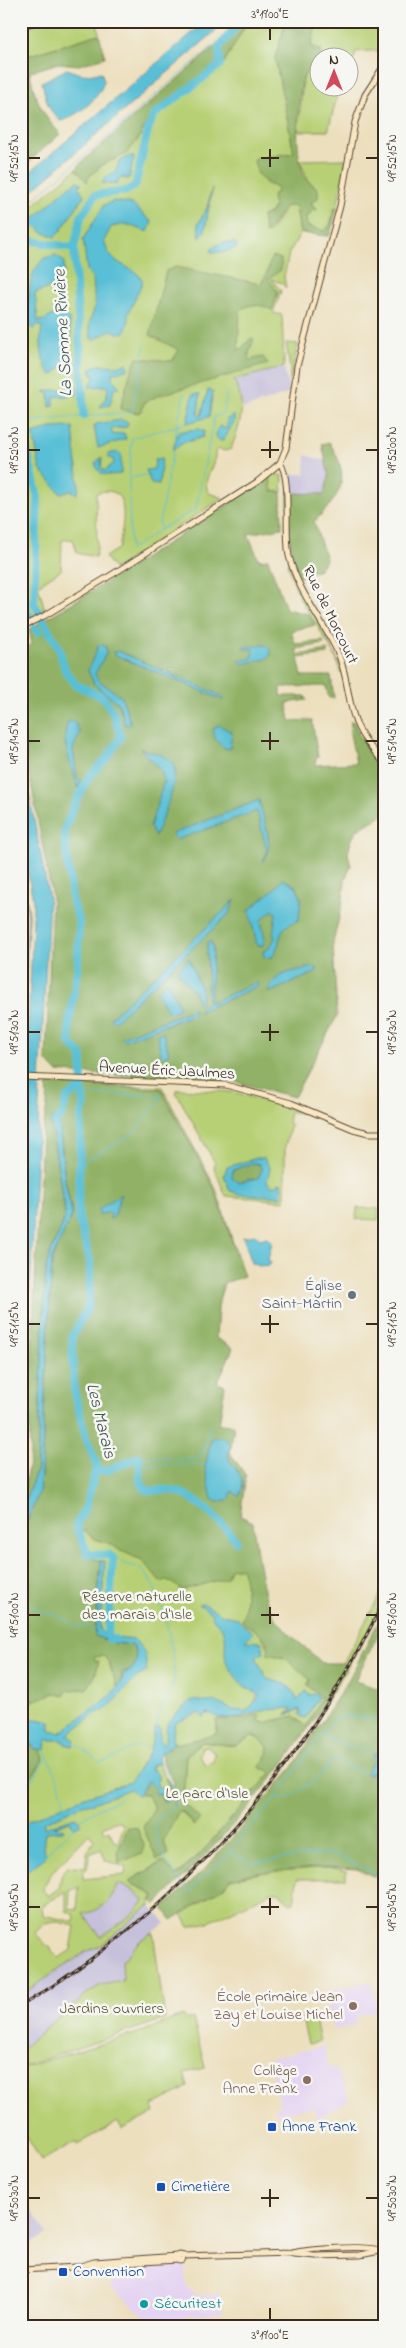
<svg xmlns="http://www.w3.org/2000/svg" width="406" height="2348" viewBox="0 0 406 2348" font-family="'Indie Flower',sans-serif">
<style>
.built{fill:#e4d3f2}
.industrial{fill:#c6c0da}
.green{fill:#b7d075;stroke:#797d4a;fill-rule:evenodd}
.forest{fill:#91b266;stroke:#666e42}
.water{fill:#58bfd6;stroke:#4a747a;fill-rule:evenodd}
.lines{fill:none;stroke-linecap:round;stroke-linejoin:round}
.stream{stroke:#58bfd6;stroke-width:1}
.river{stroke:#58bfd6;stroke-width:8}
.secondary-casing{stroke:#564536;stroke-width:7}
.secondary{stroke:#f9e7c3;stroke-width:5}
.rail-casing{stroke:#3b2a1e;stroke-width:3}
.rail{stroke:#f6f6f2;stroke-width:1;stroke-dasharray:4;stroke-linecap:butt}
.ticks{fill:none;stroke:#3b2a1e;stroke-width:2}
.worship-dot{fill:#6b7280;stroke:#f6f6f2;stroke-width:2}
.education-dot{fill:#8d6e63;stroke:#f6f6f2;stroke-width:2}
.transit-dot{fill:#1a4fb4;stroke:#f6f6f2;stroke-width:2}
.culture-dot{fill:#0f9aa8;stroke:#f6f6f2;stroke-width:2}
.labels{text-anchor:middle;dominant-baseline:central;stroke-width:5;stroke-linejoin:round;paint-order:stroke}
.street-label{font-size:16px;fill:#3b2a1e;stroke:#f6f6f2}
.worship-label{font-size:16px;fill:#5b616d;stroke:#f6f6f2;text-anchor:end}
.park-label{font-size:16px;fill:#5a5434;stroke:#f6f6f2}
.education-label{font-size:16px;fill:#785e54;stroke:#f6f6f2;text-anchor:end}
.transit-label{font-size:16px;fill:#164399;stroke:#f6f6f2;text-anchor:start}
.culture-label{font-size:16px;fill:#0d838f;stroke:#f6f6f2;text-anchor:start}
.water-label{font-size:18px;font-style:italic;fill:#445755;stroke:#f6f6f2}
.neatline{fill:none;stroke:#3b2a1e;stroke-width:2}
.ticks-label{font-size:12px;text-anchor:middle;fill:#3b2a1e}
</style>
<rect width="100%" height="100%" fill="#f6f6f2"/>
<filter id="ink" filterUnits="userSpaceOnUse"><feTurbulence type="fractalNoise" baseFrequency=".02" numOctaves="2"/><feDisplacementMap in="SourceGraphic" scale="10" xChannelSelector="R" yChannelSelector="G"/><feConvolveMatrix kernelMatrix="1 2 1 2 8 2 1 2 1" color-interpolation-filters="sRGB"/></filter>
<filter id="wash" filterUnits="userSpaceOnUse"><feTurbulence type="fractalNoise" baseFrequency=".0096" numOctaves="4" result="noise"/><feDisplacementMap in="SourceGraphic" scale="20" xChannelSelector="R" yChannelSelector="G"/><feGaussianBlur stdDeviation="1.12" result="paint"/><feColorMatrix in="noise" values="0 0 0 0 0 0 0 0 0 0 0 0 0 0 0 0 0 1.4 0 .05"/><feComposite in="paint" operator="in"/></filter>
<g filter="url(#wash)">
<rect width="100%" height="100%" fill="#ecdfbd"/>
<g class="built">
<path d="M21,917H26L21,1018Z"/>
<path d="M371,1981L378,2011L357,2015L358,2020L354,2021L355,2025L333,2030L326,1992Z"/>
<path d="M324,2046L329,2068H336L348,2096V2100L325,2115L316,2117L314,2107L276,2114L274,2107L280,2106L277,2086H274L270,2058Z"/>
<path d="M185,2264L186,2286L197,2296L220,2294L222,2313L186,2316L187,2327H158L112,2288L113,2269Z"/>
</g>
<g class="industrial">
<path d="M284,367L289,393L243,409L234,380Z"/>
<path d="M306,455L326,461L329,476L324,495L288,493V474H305Z"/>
<path d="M117,1884L126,1885L139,1894L144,1901L133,1914L101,1937L82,1913L95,1911L106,1904Z"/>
<path d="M150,1905L166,1923L140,1941L123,1981L101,1985L89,1992L21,2049V1995L87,1951L100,1946Z"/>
<path d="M21,2195L47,2234L29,2245L21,2238Z"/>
</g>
<g class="green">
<path d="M21,21H97L99,34L21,58Z"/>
<path d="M248,21H286L275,58L294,153L255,159L266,184L276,187L277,191C269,203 281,209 262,216L265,234L271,230L286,206H296L300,234L289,253L284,277L286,288L282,283L271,279L281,291L273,313L282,315L284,367L234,380C247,407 241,422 231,449L225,451L219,449L215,452C217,466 200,479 209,493L223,498L114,569L105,557L119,548C122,528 134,481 96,493L97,549L95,557L77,553L73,539L62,540L61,570L38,585L45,610L21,621V560L24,539L21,522V216L76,169L87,181L92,173L137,141L148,121L222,66ZM134,157L128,179L120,178L117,183L109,185L104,178L116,171L118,165ZM211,194L205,230L200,235L198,224L207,208Z"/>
<path d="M317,21H385V50L354,52L356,54L349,69L348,58H318V88H339L328,131H298L303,78L312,62L311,46Z"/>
<path d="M346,159L337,209H334L330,226L324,231L307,226L305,217L311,210L317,209L311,205L312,202L316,199L300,160Z"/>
<path d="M286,343L298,344L290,382V368Z"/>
<path d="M276,474L283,476L282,492L272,491L270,478Z"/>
<path d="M289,562C304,601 328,634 343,673H341L334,653L300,599L287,563Z"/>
<path d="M88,1085L162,1087L216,1189L236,1252L210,1324L198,1375L243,1555L277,1657L286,1658L308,1678L310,1680L307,1686L322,1697L306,1727L294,1716L264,1723L242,1719H219L216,1721C217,1724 218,1730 216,1733C213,1737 181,1743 173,1745L171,1744L174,1742L172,1741L174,1724L172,1725L168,1748L151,1760L137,1795H147L155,1809L144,1827L157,1860L169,1854L163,1841L179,1812H182L194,1826L182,1804L186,1756L202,1742L235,1746L252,1735L269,1745L268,1770L271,1773L203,1851L152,1898L150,1905L100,1946L87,1951L21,1995V1541L41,1474ZM264,1647L256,1657L267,1679C284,1684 288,1686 297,1701L308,1693L313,1696L309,1713L305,1719L299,1714L301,1712L300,1709L287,1715L292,1708L267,1710L250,1715L258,1694L241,1684L238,1679ZM208,1746L215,1754L213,1762L205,1764L199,1756L202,1747ZM117,1821L124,1825L118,1843L114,1841L109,1830L105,1832L102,1827ZM89,1834L94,1840L87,1853L85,1867C64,1864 62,1868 59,1888L48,1896L42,1889L52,1872ZM101,1849L106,1861L126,1867L125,1875L83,1879V1871L87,1869L90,1854ZM163,1861L160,1880H154L152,1882L154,1896L130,1881ZM117,1884C129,1886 137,1892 144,1901L133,1914L101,1937L83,1914C100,1911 112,1902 117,1884ZM79,1887L77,1910L69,1909L70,1891ZM66,1891V1911L75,1915L74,1922L43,1915L42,1906ZM54,1921L75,1926L71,1950L59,1958L35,1933L45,1923Z"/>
<path d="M178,1089L233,1092L298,1111L301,1115L290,1111L288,1124L291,1125L285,1146V1201L226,1196L214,1168L215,1163L176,1092Z"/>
<path d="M357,1208L379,1209L378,1220L356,1219Z"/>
<path d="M385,1586C385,1610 360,1645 348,1666L343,1663Z"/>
<path d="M153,1764H159L169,1786V1793L157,1786L158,1776L150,1770Z"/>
<path d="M327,1867L346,1871V1879H297L294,1903L290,1904L279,1892H272L211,1921L189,1927L182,1914L224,1887L230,1879L266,1872Z"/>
<path d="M153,1932L165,2019L21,2067V2049L89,1992L101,1985L123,1981L122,1961L140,1941Z"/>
<path d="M183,2015L188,2020L193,2018L205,2068L184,2073L188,2087L152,2106L154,2113L122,2129L118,2122L77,2144L76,2141L41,2161L27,2137L21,2141V2071L25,2067L144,2031Z"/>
<path d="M314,2015L320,2041L308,2044L302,2018Z"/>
</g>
<g class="forest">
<path d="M239,21H248L222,66L148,121L137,141L126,154L102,165L87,178V182L76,169L85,159L227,36Z"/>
<path d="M286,21H317L311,46L321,50V55C313,61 306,69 303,79C297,102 293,161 307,180C310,184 315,184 318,190V198L312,202L311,205L317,210H311L310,215L306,216L307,226L324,231L330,226L334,209H337L330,235L327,236L300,233L296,206H286L266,234L262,216L270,213L274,208L272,197L277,191L276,187C261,180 258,179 254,161L255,159L294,153L275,58C277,45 285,34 286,21Z"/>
<path d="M99,34L105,57L79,65L58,63L30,72C35,101 42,112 60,134L21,169V58Z"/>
<path d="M272,256L281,259V270L268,279L278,292L272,310C260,304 251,303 240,310L238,349H241L251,338L254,339L249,352V360L263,357L268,364L157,396L144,403L142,411L138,413L120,409L130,374L137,358L172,361L179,350L150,335L166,271L176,267L261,284L266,275Z"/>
<path d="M329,442C352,478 342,494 314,522L326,559L319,569L299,577C289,549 288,524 288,493L324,494L329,476L322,444Z"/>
<path d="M270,477L272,491L281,492L282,528L248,534L259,560L268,559L286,609L308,614L315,625L291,631L295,644L323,641L324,644L297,649V655L328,650V654L298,658L302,676H331L334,698H329L326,686L281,687V696H305L307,700L287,703L290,721L312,720L318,757L316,759L315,765L356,763L350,734L351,721L354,722L359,735L385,769V813L356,831L351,841L348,853L351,866L345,880L342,905L333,943L337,1016L294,1097L233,1081L57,1072L46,1060L52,897L21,729V649L32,645L29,629L118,575Z"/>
<path d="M51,1084L161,1089L214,1188L244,1276L222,1284L218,1308L216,1338L233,1348L217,1383L225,1386L219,1424L234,1425L230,1453L246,1476L240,1516L253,1522C254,1537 263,1595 269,1607C279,1629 305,1646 322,1663H343L348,1666C294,1758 232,1832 155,1905L152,1902L154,1896L148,1891L130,1883V1881L164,1861L176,1877L203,1851L271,1773L268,1770L259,1768L266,1759L268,1747L260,1739L252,1736L235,1746L202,1742L186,1756L183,1803L200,1819L194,1826L183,1812H179L163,1841L169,1854L157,1860L143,1827L155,1808L147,1795L139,1794L141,1789L145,1788V1782L148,1781L161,1794L163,1801L168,1800L169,1786L165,1778C177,1784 170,1798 174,1807V1782L162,1761V1752L169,1748L171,1744C178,1744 214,1736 216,1733C218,1730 217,1724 216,1720L219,1719H242L258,1715L260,1716L259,1721L264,1723L294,1716L306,1727L322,1697L307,1686L310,1680L308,1678L286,1658L267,1654L269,1649C264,1637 257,1629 244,1624L242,1620C248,1603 247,1584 241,1568H231L226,1578L183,1590L167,1580L160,1582L142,1560L121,1551L106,1542L94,1539L84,1530C77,1550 82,1556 101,1561L95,1636L114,1643L132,1645C138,1654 138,1662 131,1670L122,1672L121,1683L117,1687L109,1663L104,1656L94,1657L95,1661H99L95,1676L87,1689L68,1690L64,1696L55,1693L21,1705V1535L39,1493L41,1474L52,1259L72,1210L65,1180L59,1122L51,1123L65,1213C62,1233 49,1249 46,1269L37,1469L25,1501L26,1510L21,1523V1505L30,1457L29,1412L42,1133C45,1117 49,1102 47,1086Z"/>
<path d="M253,1163L259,1164L262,1169L258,1178L239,1182L232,1178V1170Z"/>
<path d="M385,1609V1620L355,1681L385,1691V1881L357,1869L327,1867L255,1873L230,1879L224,1887L172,1920L163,1908L205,1869L293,1767L348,1681Z"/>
<path d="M30,1742L37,1749H40L43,1759C38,1768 32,1780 21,1785V1752Z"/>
<path d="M128,1827L137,1828L144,1845L142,1853L119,1863L118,1850Z"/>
</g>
<g class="water">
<path d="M206,21H227L21,200V180Z"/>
<path d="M67,69C79,74 88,77 101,72L104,81C100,99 78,115 61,121C47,111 46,98 42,82Z"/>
<path d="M129,156L134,157L129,178H120L117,183H102L104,178L116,171L119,162Z"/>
<path d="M78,181L81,183L79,187L84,196C78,204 60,234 55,237L42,232L33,223V219L67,188Z"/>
<path d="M212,188L205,230L200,238L198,224L207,208Z"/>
<path d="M114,201L132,204L152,222L148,232L126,224L111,227L104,241C106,246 107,252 111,256C120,267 137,268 143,281L128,314L129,320L125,332L118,333L111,330L94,340L91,338L89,324L95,307L93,279L87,270L83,239L104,205Z"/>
<path d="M222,243H235L238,247L225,252H211L212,248Z"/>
<path d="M56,255L64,261V273L50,288L35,293L38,321L45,320L60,310L69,318C73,340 73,362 52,375C41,365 39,341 42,327L38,324L33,330C24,321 29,283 34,271C37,267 41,262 44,258Z"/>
<path d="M127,363L128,369L113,373L112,378L119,387L114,389L110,405L100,407L107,396L108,386L89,387L94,377L90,370C98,359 115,371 127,363Z"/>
<path d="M77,389L76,395L54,397V406L50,407L49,393L44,392L49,390Z"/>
<path d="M208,390L213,391L209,417L187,423L193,394H200L198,415L201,416Z"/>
<path d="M234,415V422L224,440L220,441L216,437L217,430L220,426L227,429V419Z"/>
<path d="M121,420L128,422L127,427L111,429L113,435L124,433L126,439L98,448L94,426L96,424Z"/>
<path d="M73,427L79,488L77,494L72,491L60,493L40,469L33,434L51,428Z"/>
<path d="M198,429L204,431L203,437L183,443L173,450L178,432Z"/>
<path d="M118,452L121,454V474C107,475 100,478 95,463L102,457L101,468L105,471L114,463L113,459L109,458L108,454Z"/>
<path d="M162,458L159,485L151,484L146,470L154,469L155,459Z"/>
<path d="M99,644L106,647V654L95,674L98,680L122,697L131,724L125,725L119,704L94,684L88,670Z"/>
<path d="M266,645L270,649L271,655L266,659L242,664L239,661L252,658L254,649H244L243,647Z"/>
<path d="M118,651L224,697L223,700L115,655L113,652Z"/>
<path d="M69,721H74L80,733L73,749L77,778L81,780L78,788C73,770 58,738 69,721Z"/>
<path d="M219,725L232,732L230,748L226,749C218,743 213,739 213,729Z"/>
<path d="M140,748C149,752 166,755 172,762C183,774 160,823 155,837L150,827L164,781L161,771Z"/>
<path d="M21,751L49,898L21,1480V1173L33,924V900L21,840Z"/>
<path d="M259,800C263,818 276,848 263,862L267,851L257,811L176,840L172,834Z"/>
<path d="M21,865L29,915L21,1041L28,916Z"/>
<path d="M283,879L296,886L301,898L299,920C273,929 286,937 272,957L264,958L263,951L268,949L275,938L273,934L276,913L273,910L261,920L265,940L262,946L257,945L249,910L274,889Z"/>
<path d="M235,900L229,914L114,1022L110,1018Z"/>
<path d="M207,942H211L213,948L210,1003L257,982L258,986L199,1012L201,1007L208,1002Z"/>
<path d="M189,958L202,992L200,1004H198L195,993L177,971Z"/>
<path d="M310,968H317V972L268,993C273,972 292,972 310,968Z"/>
<path d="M167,981L179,1006L177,1010L169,1013L157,992Z"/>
<path d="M194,1009L195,1012L190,1016L125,1040L121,1037Z"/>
<path d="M163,1032L169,1053L164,1057L161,1055L157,1034Z"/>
<path d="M55,1118L59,1122L65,1180L72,1215L52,1259L41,1474L39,1493L21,1535V1523L26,1510L25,1501L37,1469L46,1269C49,1249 62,1233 65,1213L51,1123V1119Z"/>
<path d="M257,1158H264L270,1168L267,1182L272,1186L281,1183L282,1197L239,1194L230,1191L224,1176L227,1167ZM253,1163L259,1164L262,1169L258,1178L239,1182L232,1178L233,1170Z"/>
<path d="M121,1194L114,1217L110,1219V1212L99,1215V1209Z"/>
<path d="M256,1235L260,1239L267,1237L272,1242L268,1260L271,1262L270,1265L259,1266L252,1263L243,1237Z"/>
<path d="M217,1437H223L231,1444L228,1457C235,1472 249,1477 239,1496L232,1491L230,1499L217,1502L212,1499L205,1468L211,1439Z"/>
<path d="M101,1561H105L100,1629L106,1636L134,1639L145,1653L147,1672L137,1677L107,1709L96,1713L68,1735L75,1740L73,1746L65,1744L62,1740H46L45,1750L35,1749L30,1742L21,1752V1717L50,1721V1731L60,1733L110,1696L121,1683L124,1673C137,1670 140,1655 132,1645L114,1643L95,1636Z"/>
<path d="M203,1603L222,1615L238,1618C243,1628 247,1626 253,1633L245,1641L262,1642L264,1653L256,1657L267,1679L286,1684L295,1694L297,1701L306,1691L309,1695L315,1694L319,1697L305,1719L299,1714L301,1712L299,1709L285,1715L291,1711L292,1708L267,1710L237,1718H219L209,1713L208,1715L207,1712L204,1718L199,1713L175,1723L172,1741L175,1742L159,1755L158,1764H153L150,1769L155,1771L158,1776L157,1786L169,1793L168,1800L164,1801L161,1794L154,1793L156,1789L147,1781L139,1794L137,1795L130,1789L93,1803L83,1805L43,1823L45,1828L75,1817L82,1823L74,1828L70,1821L53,1827L64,1829L63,1831L45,1832L43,1850L46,1852L43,1859L21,1875L23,1823L82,1798L130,1782L150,1751L155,1727H160V1740L163,1745C169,1739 164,1730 168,1723C174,1715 184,1708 191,1700L209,1702L215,1701L232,1710L247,1711L259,1697C256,1689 246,1689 241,1683C237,1679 234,1674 231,1670C221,1656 227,1650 225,1636C224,1625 213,1624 211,1613L199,1604Z"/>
<path d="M385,1748V1768L367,1775L366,1773L374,1760L372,1755L377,1754Z"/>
</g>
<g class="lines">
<g class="stream">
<path d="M21,210L220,40L236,21"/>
<path d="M21,422L132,412L145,345"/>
<path d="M175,436L184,393"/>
<path d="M173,450L159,524L161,529L196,509L214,417L223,413L227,393"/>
<path d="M146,475L129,478L132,438L187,423"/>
<path d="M129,479L130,550L161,529"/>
<path d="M78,1165L134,1133L162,1096L82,1094"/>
<path d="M139,1457L181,1459L201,1458L210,1426"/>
<path d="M139,1465H205"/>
<path d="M113,1558C119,1558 119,1561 123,1563C129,1566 135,1565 141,1569C162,1587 176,1654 174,1681C172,1696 157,1706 157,1727"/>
<path d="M21,1601L35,1607L43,1613L55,1614L74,1626H86L95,1633"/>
<path d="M102,1632L108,1633"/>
<path d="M323,1736L373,1755"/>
<path d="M73,1742L100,1762C118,1760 131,1741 150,1748"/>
<path d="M44,1749L58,1779L65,1806"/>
<path d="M157,1760H159L174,1788V1807C167,1812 160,1815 157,1823C150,1842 177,1878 189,1892L230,1852L250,1863L317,1854L337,1855L385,1878"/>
<path d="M21,1787L34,1778L46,1757"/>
<path d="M274,1799L291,1797L320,1776L332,1760L365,1773"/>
<path d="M81,1820C92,1809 108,1806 121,1798"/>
<path d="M230,1851L270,1805L333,1720L342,1716L385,1719"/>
<path d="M43,1857L74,1827"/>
</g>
<g class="river">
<path d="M21,234L33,223"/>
<path d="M21,239L74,248L81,217L95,195L126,191L135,186L148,130L154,115L220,65L219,48L241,21"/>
<path d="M74,248L84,416"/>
<path d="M21,424L38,498L34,603L40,614"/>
<path d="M21,513C33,548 13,586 31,620"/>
<path d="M42,619L59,648L65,670L76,685L103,697L113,713L121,737L107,758L89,777L72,809L64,832L72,899L79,923L78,965L69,1024L70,1043L82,1056V1087L67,1098L62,1116L55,1121L56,1129"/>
<path d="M35,628L38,632"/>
<path d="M82,1087L84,1106L81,1116L78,1210L80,1224L90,1260V1284L88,1307L72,1337L74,1390L86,1438L97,1465L86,1506L76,1526L88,1554L110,1555L113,1558L108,1633L109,1639H115"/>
<path d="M97,1471H106L139,1457L140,1481L146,1490C156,1492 160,1489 169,1490C191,1491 224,1524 236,1541"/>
</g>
</g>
</g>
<g filter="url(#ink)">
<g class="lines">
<g class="secondary-casing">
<g id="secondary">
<path d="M21,26L40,21"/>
<path d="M280,463C292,479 284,532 289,556C298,592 322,619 337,651C347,672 347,695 354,717C359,735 373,750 385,764"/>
<path d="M21,627L44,616L113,574L257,482L280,463L286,448L297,366L340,206L355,122L365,95L385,64"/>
<path d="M21,1077L226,1085L291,1103L353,1129L369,1133H385"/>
<path d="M294,2254L315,2256L360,2255L385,2250"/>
<circle cx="180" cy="2258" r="3"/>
<path d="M182,2256L292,2253C307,2249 364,2245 379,2250"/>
<path d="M88,2265L178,2260"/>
<path d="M21,2270L77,2267L94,2262L178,2256"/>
</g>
</g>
<use href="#secondary" class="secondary"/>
<g class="rail-casing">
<path id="rail" d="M21,2006C181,1909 305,1767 385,1598"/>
</g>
<use href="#rail" class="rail"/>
</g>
</g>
<path class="ticks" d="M270,28V40M270,149V167M28,158H40M261,158H279M366,158H378M270,441V458M28,450H40M261,450H279M366,450H378M270,732V750M28,741H40M261,741H279M366,741H378M270,1024V1041M28,1032H40M261,1032H279M366,1032H378M270,1315V1333M28,1324H40M261,1324H279M366,1324H378M270,1607V1624M28,1615H40M261,1615H279M366,1615H378M270,1898V1915M28,1907H40M261,1907H279M366,1907H378M270,2189V2207M28,2198H40M261,2198H279M366,2198H378M270,2308V2320"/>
<circle class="worship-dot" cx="352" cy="1295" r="5"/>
<g class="education-dot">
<circle cx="353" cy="2006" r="5"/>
<circle cx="307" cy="2080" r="5"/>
</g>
<g class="transit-dot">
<rect x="267" y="2122" width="10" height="10" rx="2.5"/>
<rect x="156" y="2182" width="10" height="10" rx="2.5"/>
<rect x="58" y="2267" width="10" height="10" rx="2.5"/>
</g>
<circle class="culture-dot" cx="144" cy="2304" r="5"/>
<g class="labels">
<g class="street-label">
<text transform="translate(330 615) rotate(64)">Rue de Morcourt</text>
<text transform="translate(167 1071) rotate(3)">Avenue Éric Jaulmes</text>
</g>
<g class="worship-label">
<text x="342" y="1286">Église<tspan x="342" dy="18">Saint-Martin</tspan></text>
</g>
<g class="park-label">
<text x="137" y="1597">Réserve naturelle<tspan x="137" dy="18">des marais d'Isle</tspan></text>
<text x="207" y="1794">Le parc d'Isle</text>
<text x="112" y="2009">Jardins ouvriers</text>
</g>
<g class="education-label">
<text x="343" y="1997">École primaire Jean<tspan x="343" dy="18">Zay et Louise Michel</tspan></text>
<text x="297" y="2071">Collège<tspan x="297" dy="18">Anne Frank</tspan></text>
</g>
<g class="transit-label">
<text x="282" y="2127">Anne Frank</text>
<text x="171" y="2187">Cimetière</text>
<text x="73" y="2272">Convention</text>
</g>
<g class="culture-label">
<text x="154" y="2304">Sécuritest</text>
</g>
<g class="water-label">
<text transform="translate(64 333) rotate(-93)">La Somme Rivière</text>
<text transform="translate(100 1421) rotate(76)">Les Marais</text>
</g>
</g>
<rect width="406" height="2348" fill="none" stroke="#f6f6f2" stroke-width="55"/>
<g transform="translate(334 72)"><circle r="24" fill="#f6f6f2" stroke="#aba49d"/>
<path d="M0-4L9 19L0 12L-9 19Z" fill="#d1495b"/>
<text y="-8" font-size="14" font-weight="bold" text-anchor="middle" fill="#3b2a1e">N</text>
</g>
<rect x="28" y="28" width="350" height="2292" class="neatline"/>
<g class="ticks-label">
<text x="270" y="18">3°19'00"E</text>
<text transform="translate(14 158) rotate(-90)" y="4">49°52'15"N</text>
<text transform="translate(392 158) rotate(-90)" y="4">49°52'15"N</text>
<text transform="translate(14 450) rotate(-90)" y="4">49°52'00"N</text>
<text transform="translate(392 450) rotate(-90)" y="4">49°52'00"N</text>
<text transform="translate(14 741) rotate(-90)" y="4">49°51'45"N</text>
<text transform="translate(392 741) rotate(-90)" y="4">49°51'45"N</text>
<text transform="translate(14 1032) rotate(-90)" y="4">49°51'30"N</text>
<text transform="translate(392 1032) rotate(-90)" y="4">49°51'30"N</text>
<text transform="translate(14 1324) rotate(-90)" y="4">49°51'15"N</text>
<text transform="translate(392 1324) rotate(-90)" y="4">49°51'15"N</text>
<text transform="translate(14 1615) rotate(-90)" y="4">49°51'00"N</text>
<text transform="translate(392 1615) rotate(-90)" y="4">49°51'00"N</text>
<text transform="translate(14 1907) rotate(-90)" y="4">49°50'45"N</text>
<text transform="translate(392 1907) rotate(-90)" y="4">49°50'45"N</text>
<text transform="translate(14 2198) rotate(-90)" y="4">49°50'30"N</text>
<text transform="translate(392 2198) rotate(-90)" y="4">49°50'30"N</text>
<text x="270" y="2339">3°19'00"E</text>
</g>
</svg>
